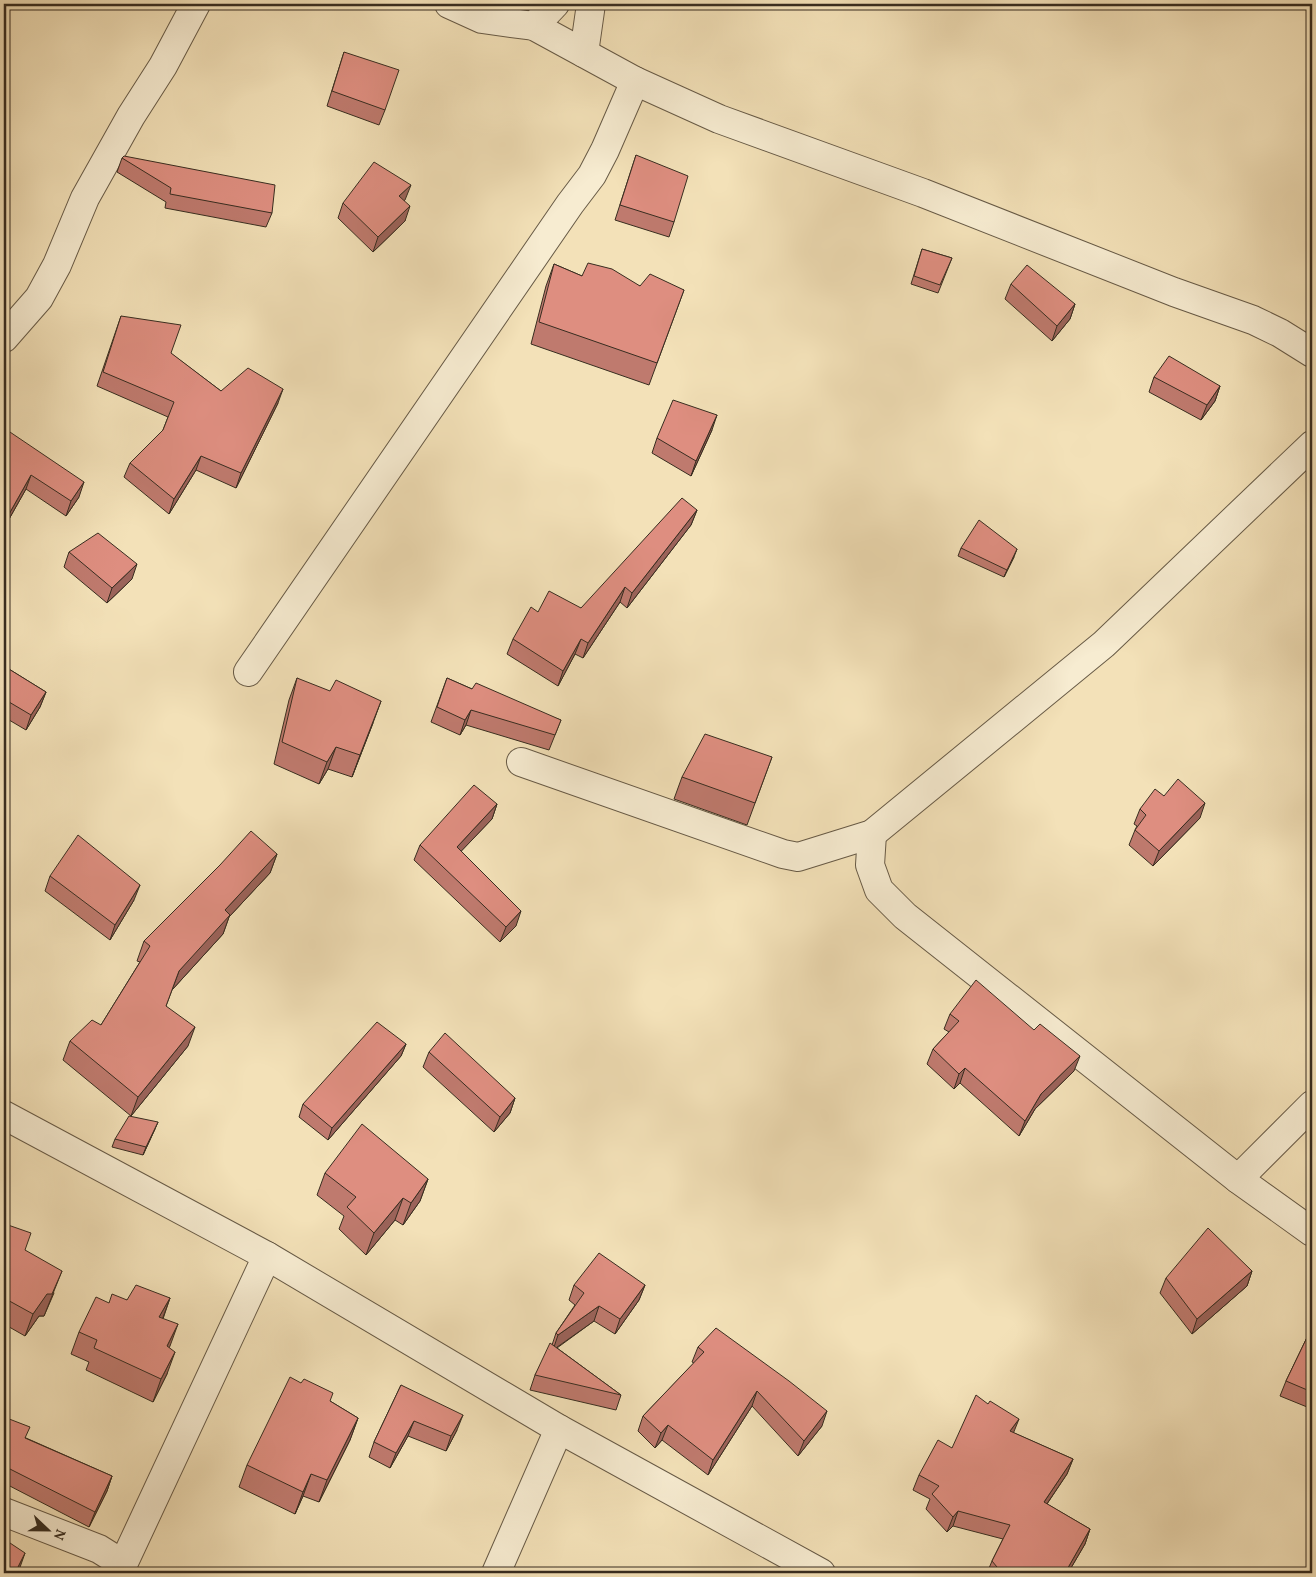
<svg xmlns="http://www.w3.org/2000/svg" width="1316" height="1577" viewBox="0 0 1316 1577" font-family="Vollkorn,serif">
<style>
.lines{fill:none;stroke-linecap:round;stroke-linejoin:round}
.street-casing{stroke:#675a46;stroke-width:30}
.street{stroke:#f7ecd1;stroke-width:28}
.wall{fill:#bf7a6e;stroke:#382d20}
.shaded-wall{fill:#9b635a;stroke:#382d20}
.building{fill:#de8e80;stroke:#382d20}
</style>
<rect width="100%" height="100%" fill="#f3e1b8"/>
<filter id="stains"><feTurbulence type="fractalNoise" baseFrequency=".004" numOctaves="4"/><feColorMatrix values="0 0 0 0 .2 0 0 0 0 .09 0 0 0 0 .02 0 0 0 .5 -.17"/></filter>
<radialGradient id="worn" r=".72"><stop offset=".6" stop-color="#630" stop-opacity="0"/><stop offset="1" stop-color="#630" stop-opacity=".3"/></radialGradient>
<g class="lines">
<g class="street-casing">
<g id="street">
<path d="M534,26L555,4"/>
<path d="M584,53L591,4"/>
<path d="M635,81L719,119L923,193L1174,292L1253,320L1280,333L1312,353"/>
<path d="M4,338L39,298L57,265L85,198L131,116L163,66L196,4"/>
<path d="M248,672L570,204L592,175L605,150L635,81L534,26L482,19L449,4"/>
<path d="M521,762L783,854L798,857L872,834L1104,644L1312,445"/>
<path d="M872,834L870,865L879,890L905,916L1238,1179"/>
<path d="M1312,1105L1238,1179L1312,1232"/>
<path d="M4,1115L267,1256L559,1429L821,1573"/>
<path d="M4,1512L99,1549L123,1564"/>
<path d="M119,1573L267,1256"/>
<path d="M496,1573L559,1429"/>
</g>
</g>
<use href="#street" class="street"/>
</g>
<g class="wall">
<path d="M344,52L385,110L379,125L327,106Z"/>
<path d="M636,155L674,222L669,237L615,220Z"/>
<path d="M122,158L272,213L266,227L165,208L166,202L117,172Z"/>
<path d="M405,200L404,201L405,221L373,252L338,218L343,203Z"/>
<path d="M922,249L952,258L938,293L911,284Z"/>
<path d="M554,264L582,276L640,286L684,290L649,385L531,344L546,286Z"/>
<path d="M1011,284L1075,304L1070,319L1052,341L1005,299Z"/>
<path d="M121,316L221,391L278,403L236,488L196,470L169,514L124,477L130,463L163,430L168,417L97,386Z"/>
<path d="M1154,377L1220,386L1215,401L1201,420L1149,392Z"/>
<path d="M4,428L79,497L66,516L26,489L4,528Z"/>
<path d="M712,430L691,476L652,453L657,438Z"/>
<path d="M697,510L691,525L627,608L620,602L583,658L575,654L558,686L507,654L513,639L538,612L581,608Z"/>
<path d="M961,548L1014,557L1004,577L958,556Z"/>
<path d="M69,552L132,579L107,603L64,567Z"/>
<path d="M4,666L46,692L40,707L26,730L4,717Z"/>
<path d="M297,678L373,723L352,777L328,769L319,784L274,764L289,700Z"/>
<path d="M447,678L472,689L561,720L549,750L466,725L460,735L431,722Z"/>
<path d="M772,757L747,825L674,799L682,777Z"/>
<path d="M1164,796L1200,818L1153,866L1129,845L1135,830L1137,826L1134,824L1140,809Z"/>
<path d="M497,804L492,819L461,851L516,926L500,942L414,860L420,845Z"/>
<path d="M277,854L270,873L229,917L223,934L172,990L166,1006L188,1046L131,1116L63,1060L70,1041L101,1025L140,962L137,961L144,941Z"/>
<path d="M50,876L134,900L110,940L45,891Z"/>
<path d="M950,1014L1074,1071L1035,1109L1019,1136L960,1083L954,1089L927,1064L933,1049L949,1032L944,1029Z"/>
<path d="M406,1044L401,1056L328,1140L299,1117L303,1104Z"/>
<path d="M429,1052L515,1098L510,1113L494,1132L423,1067Z"/>
<path d="M155,1129L143,1155L112,1147L115,1139Z"/>
<path d="M325,1173L428,1179L420,1201L403,1225L395,1220L366,1255L339,1229L344,1216L317,1195Z"/>
<path d="M4,1232L25,1250L54,1293L44,1316H39L25,1336L4,1324Z"/>
<path d="M1252,1271L1247,1286L1192,1334L1160,1293L1166,1278Z"/>
<path d="M574,1285H645L639,1300L615,1334L594,1321L557,1348L621,1395L616,1410L530,1390L535,1375L552,1345L556,1333L575,1305L569,1300Z"/>
<path d="M170,1298L163,1319L169,1348L167,1374L153,1402L86,1370L89,1362L71,1354L79,1332L109,1303L127,1300Z"/>
<path d="M1312,1327V1409L1280,1396L1286,1381Z"/>
<path d="M698,1347L822,1426L798,1456L752,1406L708,1475L662,1440L655,1448L638,1431L643,1416L694,1363L692,1362Z"/>
<path d="M401,1385L457,1430L446,1451L408,1436L390,1468L369,1457L374,1442Z"/>
<path d="M330,1401L358,1418L350,1440L319,1502L303,1496L295,1514L239,1487L247,1465Z"/>
<path d="M4,1417L26,1438L112,1476L107,1491L89,1527L4,1483Z"/>
<path d="M1014,1433L1073,1459L1067,1474L1047,1504L1090,1529L1085,1544L1068,1573H987L992,1561L1003,1539L953,1526L947,1532L926,1509L930,1499L913,1490L919,1475Z"/>
</g>
<g class="shaded-wall">
<path d="M411,185L405,200L393,211L399,196Z"/>
<path d="M410,206L405,221L373,252L378,237Z"/>
<path d="M1075,304L1070,319L1052,341L1057,326Z"/>
<path d="M1220,386L1215,401L1201,420L1207,405Z"/>
<path d="M283,389L278,403L236,488L241,473Z"/>
<path d="M717,415L712,430L691,476L696,461Z"/>
<path d="M201,456L196,470L169,514L174,499Z"/>
<path d="M31,475L26,489L4,528V523Z"/>
<path d="M84,482L79,497L66,516L71,501Z"/>
<path d="M697,510L691,525L627,608L632,593Z"/>
<path d="M1017,549L1014,557L1004,577L1007,570Z"/>
<path d="M137,564L132,579L107,603L112,588Z"/>
<path d="M625,587L620,602L583,658L588,643Z"/>
<path d="M581,639L575,654L558,686L563,671Z"/>
<path d="M46,692L40,707L26,730L31,715Z"/>
<path d="M381,701L373,723L352,777L360,755Z"/>
<path d="M471,710L466,725L460,735L465,720Z"/>
<path d="M336,747L328,769L319,784L327,762Z"/>
<path d="M1205,803L1200,818L1153,866L1159,851Z"/>
<path d="M497,804L492,819L451,862L457,847Z"/>
<path d="M277,854L270,873L229,917L223,934L172,990L179,971L225,910Z"/>
<path d="M140,885L134,900L110,940L115,925Z"/>
<path d="M521,911L516,926L500,942L506,927Z"/>
<path d="M195,1027L188,1046L131,1116L138,1097Z"/>
<path d="M406,1044L401,1056L328,1140L332,1128Z"/>
<path d="M1080,1056L1074,1071L1035,1109L1019,1136L1025,1121L1041,1094Z"/>
<path d="M965,1068L960,1083L954,1089L959,1074Z"/>
<path d="M515,1098L510,1113L494,1132L500,1117Z"/>
<path d="M158,1122L155,1129L143,1155L146,1147Z"/>
<path d="M428,1179L420,1201L403,1225L411,1203Z"/>
<path d="M403,1198L395,1220L366,1255L374,1233Z"/>
<path d="M62,1271L44,1316H39L25,1336L33,1314Z"/>
<path d="M1252,1271L1247,1286L1192,1334L1197,1319Z"/>
<path d="M645,1285L639,1300L615,1334L620,1319Z"/>
<path d="M170,1298L162,1320L159,1317Z"/>
<path d="M599,1306L594,1321L553,1350L558,1335Z"/>
<path d="M178,1324L170,1346L159,1368L167,1346Z"/>
<path d="M175,1352L167,1374L153,1402L161,1379Z"/>
<path d="M757,1391L752,1406L708,1475L713,1460Z"/>
<path d="M827,1411L822,1426L798,1456L804,1441Z"/>
<path d="M463,1415L457,1430L446,1451L451,1436Z"/>
<path d="M358,1418L350,1440L319,1502L327,1480Z"/>
<path d="M1019,1419L1013,1434L1010,1431Z"/>
<path d="M414,1421L408,1436L390,1468L396,1453Z"/>
<path d="M668,1425L662,1440L655,1448L661,1433Z"/>
<path d="M1073,1459L1067,1474L1038,1517L1044,1502Z"/>
<path d="M311,1474L303,1496L295,1514L303,1492Z"/>
<path d="M112,1476L107,1491L89,1527L95,1512Z"/>
<path d="M958,1511L953,1526L947,1532L953,1517Z"/>
<path d="M1090,1529L1085,1544L1068,1573H1065Z"/>
<path d="M25,1553L18,1573H15Z"/>
</g>
<g class="building">
<path d="M344,52L399,70L385,110L332,91Z"/>
<path d="M636,155L688,176L674,222L620,205Z"/>
<path d="M124,156L275,185L272,213L170,194L171,188L122,158Z"/>
<path d="M374,162L411,185L399,196L410,206L378,237L343,203Z"/>
<path d="M922,249L952,258L940,285L914,276Z"/>
<path d="M588,263L612,269L640,286L650,274L684,290L657,363L539,322L554,264L582,276Z"/>
<path d="M1027,265L1075,304L1057,326L1011,284Z"/>
<path d="M121,316L181,325L171,353L221,391L248,368L283,389L241,473L201,456L174,499L130,463L163,430L174,402L103,372Z"/>
<path d="M1169,356L1220,386L1207,405L1154,377Z"/>
<path d="M673,400L717,415L696,461L657,438Z"/>
<path d="M4,428L84,482L71,501L31,475L4,523Z"/>
<path d="M682,498L697,510L632,593L625,587L588,643L581,639L563,671L513,639L531,607L538,612L549,591L581,608Z"/>
<path d="M979,520L1017,549L1007,570L961,548Z"/>
<path d="M98,533L137,564L112,588L69,552Z"/>
<path d="M4,666L46,692L31,715L4,699Z"/>
<path d="M297,678L330,691L336,680L381,701L360,755L336,747L327,762L282,742Z"/>
<path d="M447,678L472,689L476,683L561,720L555,735L471,710L465,720L437,707Z"/>
<path d="M705,734L772,757L755,803L682,777Z"/>
<path d="M1178,779L1205,803L1159,851L1135,830L1146,815L1140,809L1155,789L1164,796Z"/>
<path d="M474,785L497,804L457,847L521,911L506,927L420,845Z"/>
<path d="M251,831L277,854L225,910L230,915L179,971L166,1006L195,1027L138,1097L70,1041L92,1020L101,1025L150,946L144,941L220,865Z"/>
<path d="M78,835L140,885L115,925L50,876Z"/>
<path d="M976,980L1034,1030L1040,1024L1080,1056L1041,1094L1025,1121L965,1068L959,1074L933,1049L959,1021L950,1014Z"/>
<path d="M377,1022L406,1044L332,1128L303,1104Z"/>
<path d="M445,1033L515,1098L500,1117L429,1052Z"/>
<path d="M129,1116L158,1122L146,1147L115,1139Z"/>
<path d="M362,1124L428,1179L411,1203L403,1198L374,1233L347,1207L356,1197L325,1173Z"/>
<path d="M8,1225L31,1233L25,1250L62,1271L52,1294H47L33,1314L4,1298V1232Z"/>
<path d="M1208,1228L1252,1271L1197,1319L1166,1278Z"/>
<path d="M599,1253L645,1285L620,1319L599,1306L558,1335L556,1333L584,1293L574,1285Z"/>
<path d="M136,1285L170,1298L159,1317L178,1324L167,1346L175,1352L161,1379L94,1348L97,1340L79,1332L96,1297L109,1303L112,1294L127,1300Z"/>
<path d="M1312,1327V1392L1286,1381Z"/>
<path d="M716,1328L789,1381L827,1411L804,1441L757,1391L713,1460L668,1425L661,1433L643,1416L704,1352L698,1347Z"/>
<path d="M550,1343L621,1395L535,1375Z"/>
<path d="M290,1377L301,1383L304,1379L333,1393L330,1401L358,1418L327,1480L311,1474L303,1492L247,1465Z"/>
<path d="M401,1385L463,1415L451,1436L414,1421L396,1453L374,1442Z"/>
<path d="M976,1395L988,1404L990,1401L1019,1419L1010,1431L1073,1459L1044,1502L1090,1529L1065,1573H1002L992,1561L1010,1525L958,1511L953,1517L932,1494L939,1486L919,1475L938,1440L952,1448Z"/>
<path d="M4,1417L30,1427L25,1438L112,1476L95,1512L4,1466Z"/>
<path d="M4,1539L25,1553L15,1573H4Z"/>
</g>
<rect width="1316" height="1577" fill="none" stroke="#f3e1b8" stroke-width="20"/>
<rect x="5" y="5" width="1306" height="1567" fill="none" stroke="#382d20" stroke-width="2.5"/>
<rect x="10" y="10" width="1296" height="1557" fill="none" stroke="#382d20"/>
<g transform="translate(48 1530) rotate(112)" stroke="#f7ecd1" stroke-width="4" paint-order="stroke">
<path d="M0-4L9 19L0 12L-9 19Z" fill="#382d20"/>
<text y="-8" font-size="14" font-weight="bold" text-anchor="middle" fill="#382d20">N</text>
</g>
<rect width="100%" height="100%" filter="url(#stains)"/>
<rect width="100%" height="100%" fill="url(#worn)"/>
</svg>
